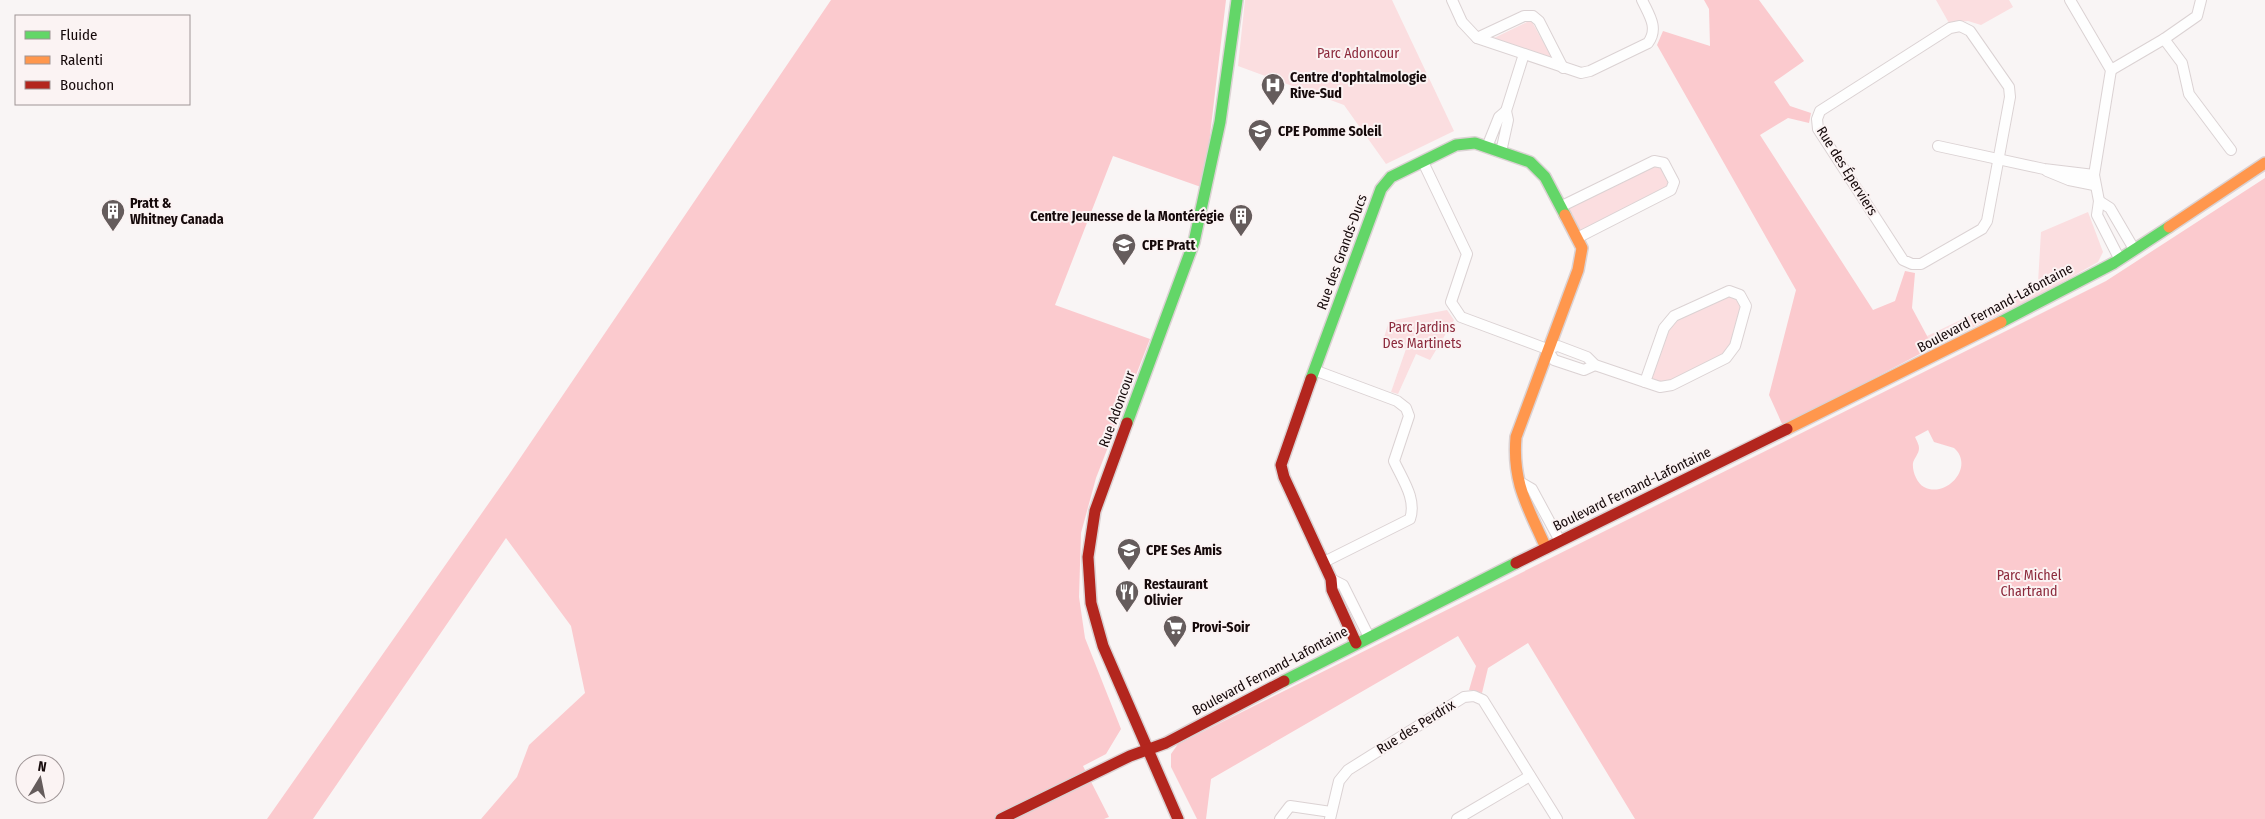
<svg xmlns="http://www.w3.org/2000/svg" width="2265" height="819" viewBox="0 0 2265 819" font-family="'Fira Sans Condensed',sans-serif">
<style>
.green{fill:#fbdee0}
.forest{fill:#fbcace;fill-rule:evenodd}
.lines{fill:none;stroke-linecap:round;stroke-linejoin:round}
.street-casing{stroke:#dbd2d3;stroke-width:12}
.fast-casing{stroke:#dbd2d3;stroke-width:14}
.slow-casing{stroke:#dbd2d3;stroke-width:14}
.jam-casing{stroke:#dbd2d3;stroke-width:14}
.street{stroke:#fefefe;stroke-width:10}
.fast{stroke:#63d668;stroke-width:11}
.slow{stroke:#ff974d;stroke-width:11}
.jam{stroke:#b3261e;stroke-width:11}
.labels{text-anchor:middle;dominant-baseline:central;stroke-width:4;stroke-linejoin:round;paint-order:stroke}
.park-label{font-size:14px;fill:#8c2a3c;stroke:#fbf3f3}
.poi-label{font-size:14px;font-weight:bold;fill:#15090a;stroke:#fbf3f3;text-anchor:start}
.street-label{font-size:14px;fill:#15090a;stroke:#fbf3f3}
</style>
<rect width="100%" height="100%" fill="#f9f5f5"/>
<g class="green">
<path d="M1245,0H1392L1454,131L1386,164L1344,105L1238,66Z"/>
<path d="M1936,0H2009L2013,7L1981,25L1968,21L1949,23Z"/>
<path d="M1531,20L1552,58L1494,38Z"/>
<path d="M1654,161L1664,163L1671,190L1577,238L1562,206Z"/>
<path d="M2088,212L2103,252L2098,262L2045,292L1933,347L1927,336L2038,283L2041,232Z"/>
<path d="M1729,291L1746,306L1726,358L1672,385L1645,382L1674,316Z"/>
<path d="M1447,310L1454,320L1430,360L1416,354L1398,394L1391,392L1406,349L1383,341L1389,321Z"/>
</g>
<g class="forest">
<path d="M831,0H1226L1208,152L1201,187L1113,156L1055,305L1150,339L1096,478L1081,533L1079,597L1085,638L1121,729L1106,754L1083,766L1109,817L1104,819H481L517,777L529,745L585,693L571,626L506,538L313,819H267L510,473Z"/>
<path d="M1704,0H1759L1804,61L1774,82L1790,106L1811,113L1809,123L1788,118L1760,135L1873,310L1895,301L1905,271L1915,273L1912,308L1933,347L1783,426L1769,395L1796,290L1657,45L1663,31L1710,46L1709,9Z"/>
<path d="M2265,178V819H1635L1528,643L1488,668L1482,693L1469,690L1476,666L1458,636L1211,779L1206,819H1197L1171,767V754L1178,744L2106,281ZM1928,430L1934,442L1954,448C1975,466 1947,499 1924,487C1917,483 1912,471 1913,463C1914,458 1919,454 1919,448C1919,445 1917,441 1915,437Z"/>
</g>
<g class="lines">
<g class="street-casing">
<g id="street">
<path d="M1452,0L1462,22L1477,38L1581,73L1590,71L1648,43C1659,28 1649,15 1642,0"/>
<path d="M2070,0L2111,70L2094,175L2099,201L2097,215L2119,258"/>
<path d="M1960,26L1970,31L2009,87L2010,97L1987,221L1982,229L1921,264H1912L1903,260L1818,129L1817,119L1820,111L1950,28Z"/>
<path d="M1477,38L1524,16H1533L1539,21L1563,68"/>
<path d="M2164,39L2182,63L2189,94L2231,150"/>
<path d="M2111,70L2164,39L2197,16L2201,0"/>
<path d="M1506,111L1524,54"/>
<path d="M1938,146L2044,169L2094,175"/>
<path d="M1487,147L1499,117L1506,111L1508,120L1501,152"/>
<path d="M1423,162L1467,254L1451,302L1461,317L1547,349L1554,360L1584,370L1595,365"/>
<path d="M2047,171L2069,180L2094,185"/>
<path d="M2099,201L2110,208L2134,249"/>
<path d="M1562,206L1654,161L1664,163L1674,182L1671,190L1577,238"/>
<path d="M1729,291L1740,295L1746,306L1735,346L1726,358L1672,385L1660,387L1645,382L1664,328L1674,316Z"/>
<path d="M1547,349L1558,346L1587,357L1595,365L1645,382"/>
<path d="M1314,370L1397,401L1406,408L1409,416L1394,461C1402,479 1417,499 1410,519L1324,562"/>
<path d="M1520,482L1532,489L1560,541"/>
<path d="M1331,579L1343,585L1369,637"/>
<path d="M1280,819L1290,806L1331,812"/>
<path d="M1330,819L1339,781L1348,770L1464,697L1474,696L1483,700L1557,819"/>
<path d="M1457,819L1530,776"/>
</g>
</g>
<g class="fast-casing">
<g id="fast">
<path d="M2001,322L2114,263L2169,227"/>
<path d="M1311,379L1381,189L1391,177L1456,145L1475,143L1530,162L1545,177L1565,215"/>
<path d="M1127,423L1194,242L1220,122L1237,0"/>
<path d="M1284,681L1516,563"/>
</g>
</g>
<g class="slow-casing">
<g id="slow">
<path d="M2169,227L2265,163"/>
<path d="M1787,429L2001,322"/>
<path d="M1546,548C1528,507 1512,483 1516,437L1578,270L1582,248L1565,215"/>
</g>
</g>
<g class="jam-casing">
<g id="jam">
<path d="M1311,379L1281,465L1284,477L1331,579L1332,590L1356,643"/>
<path d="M1127,423L1095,511L1088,557L1091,603L1103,646L1178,819"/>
<path d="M1516,563L1787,429"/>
<path d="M1001,819L1130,756L1166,743L1284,681"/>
</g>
</g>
<use href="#street" class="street"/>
<use href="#fast" class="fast"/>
<use href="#slow" class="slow"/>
<use href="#jam" class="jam"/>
</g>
<defs>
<g id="hospital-pin" transform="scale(1.25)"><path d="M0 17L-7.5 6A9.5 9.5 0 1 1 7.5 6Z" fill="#655c5c" stroke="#fbf3f3"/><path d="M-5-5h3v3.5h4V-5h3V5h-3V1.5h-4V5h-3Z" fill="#fff"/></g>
<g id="school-pin" transform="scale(1.25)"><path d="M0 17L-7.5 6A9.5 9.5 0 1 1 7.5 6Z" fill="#655c5c" stroke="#fbf3f3"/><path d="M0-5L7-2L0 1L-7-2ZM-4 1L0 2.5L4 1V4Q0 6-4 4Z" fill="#fff"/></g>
<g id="building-pin" transform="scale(1.25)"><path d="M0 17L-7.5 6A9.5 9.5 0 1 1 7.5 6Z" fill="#655c5c" stroke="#fbf3f3"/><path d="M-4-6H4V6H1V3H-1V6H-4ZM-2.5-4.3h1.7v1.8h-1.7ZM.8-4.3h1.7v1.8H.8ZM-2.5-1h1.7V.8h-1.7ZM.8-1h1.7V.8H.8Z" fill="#fff"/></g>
<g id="restaurant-pin" transform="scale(1.25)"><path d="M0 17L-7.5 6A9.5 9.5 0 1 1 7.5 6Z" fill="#655c5c" stroke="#fbf3f3"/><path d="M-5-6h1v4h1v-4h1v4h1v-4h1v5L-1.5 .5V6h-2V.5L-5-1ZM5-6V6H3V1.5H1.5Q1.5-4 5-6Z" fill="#fff"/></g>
<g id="supermarket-pin" transform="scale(1.25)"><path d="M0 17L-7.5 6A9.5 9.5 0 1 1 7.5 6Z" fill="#655c5c" stroke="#fbf3f3"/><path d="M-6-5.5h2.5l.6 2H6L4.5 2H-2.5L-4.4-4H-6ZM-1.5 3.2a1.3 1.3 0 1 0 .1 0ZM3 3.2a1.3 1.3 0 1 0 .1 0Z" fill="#fff"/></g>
</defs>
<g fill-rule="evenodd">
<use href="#hospital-pin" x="1273" y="85"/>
<use href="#school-pin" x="1260" y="131"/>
<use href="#building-pin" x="113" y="211"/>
<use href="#building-pin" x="1241" y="216"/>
<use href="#school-pin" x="1124" y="245"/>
<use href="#school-pin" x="1129" y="550"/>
<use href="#restaurant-pin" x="1127" y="592"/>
<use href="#supermarket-pin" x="1175" y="627"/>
</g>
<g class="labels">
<g class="park-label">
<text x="1358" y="53">Parc Adoncour</text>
<text x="1422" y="327">Parc Jardins<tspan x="1422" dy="16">Des Martinets</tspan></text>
<text x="2029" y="575">Parc Michel<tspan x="2029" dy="16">Chartrand</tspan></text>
</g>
<g class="poi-label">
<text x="1290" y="77">Centre d'ophtalmologie<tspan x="1290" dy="16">Rive-Sud</tspan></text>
<text x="1278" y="131">CPE Pomme Soleil</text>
<text x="130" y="203">Pratt &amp;<tspan x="130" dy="16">Whitney Canada</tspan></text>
<text x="1224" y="216" text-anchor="end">Centre Jeunesse de la Montérégie</text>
<text x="1142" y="245">CPE Pratt</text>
<text x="1146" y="550">CPE Ses Amis</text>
<text x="1144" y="584">Restaurant<tspan x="1144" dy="16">Olivier</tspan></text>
<text x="1192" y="627">Provi-Soir</text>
</g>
<g class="street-label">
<text transform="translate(1847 171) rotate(58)">Rue des Éperviers</text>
<text transform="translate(1342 252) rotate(-70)">Rue des Grands-Ducs</text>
<text transform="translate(1995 308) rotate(-28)">Boulevard Fernand-Lafontaine</text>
<text transform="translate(1117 409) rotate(-70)">Rue Adoncour</text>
<text transform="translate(1632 489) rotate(-26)">Boulevard Fernand-Lafontaine</text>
<text transform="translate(1270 671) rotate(-28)">Boulevard Fernand-Lafontaine</text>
<text transform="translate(1416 727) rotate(-32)">Rue des Perdrix</text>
</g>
</g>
<rect x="15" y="15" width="175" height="90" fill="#fbf3f3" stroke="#9f9596"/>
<rect x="25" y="31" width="25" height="8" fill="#63d668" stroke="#9f9596"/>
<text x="60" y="40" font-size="15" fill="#15090a">Fluide</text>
<rect x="25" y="56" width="25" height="8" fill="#ff974d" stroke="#9f9596"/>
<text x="60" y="65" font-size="15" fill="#15090a">Ralenti</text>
<rect x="25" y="81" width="25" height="8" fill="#b3261e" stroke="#9f9596"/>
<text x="60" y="90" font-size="15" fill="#15090a">Bouchon</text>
<g transform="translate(40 779) rotate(10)"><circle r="24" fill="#fbf3f3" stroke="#9f9596"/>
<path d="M0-4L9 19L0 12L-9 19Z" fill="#655c5c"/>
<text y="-8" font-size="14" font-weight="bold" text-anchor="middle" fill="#15090a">N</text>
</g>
</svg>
